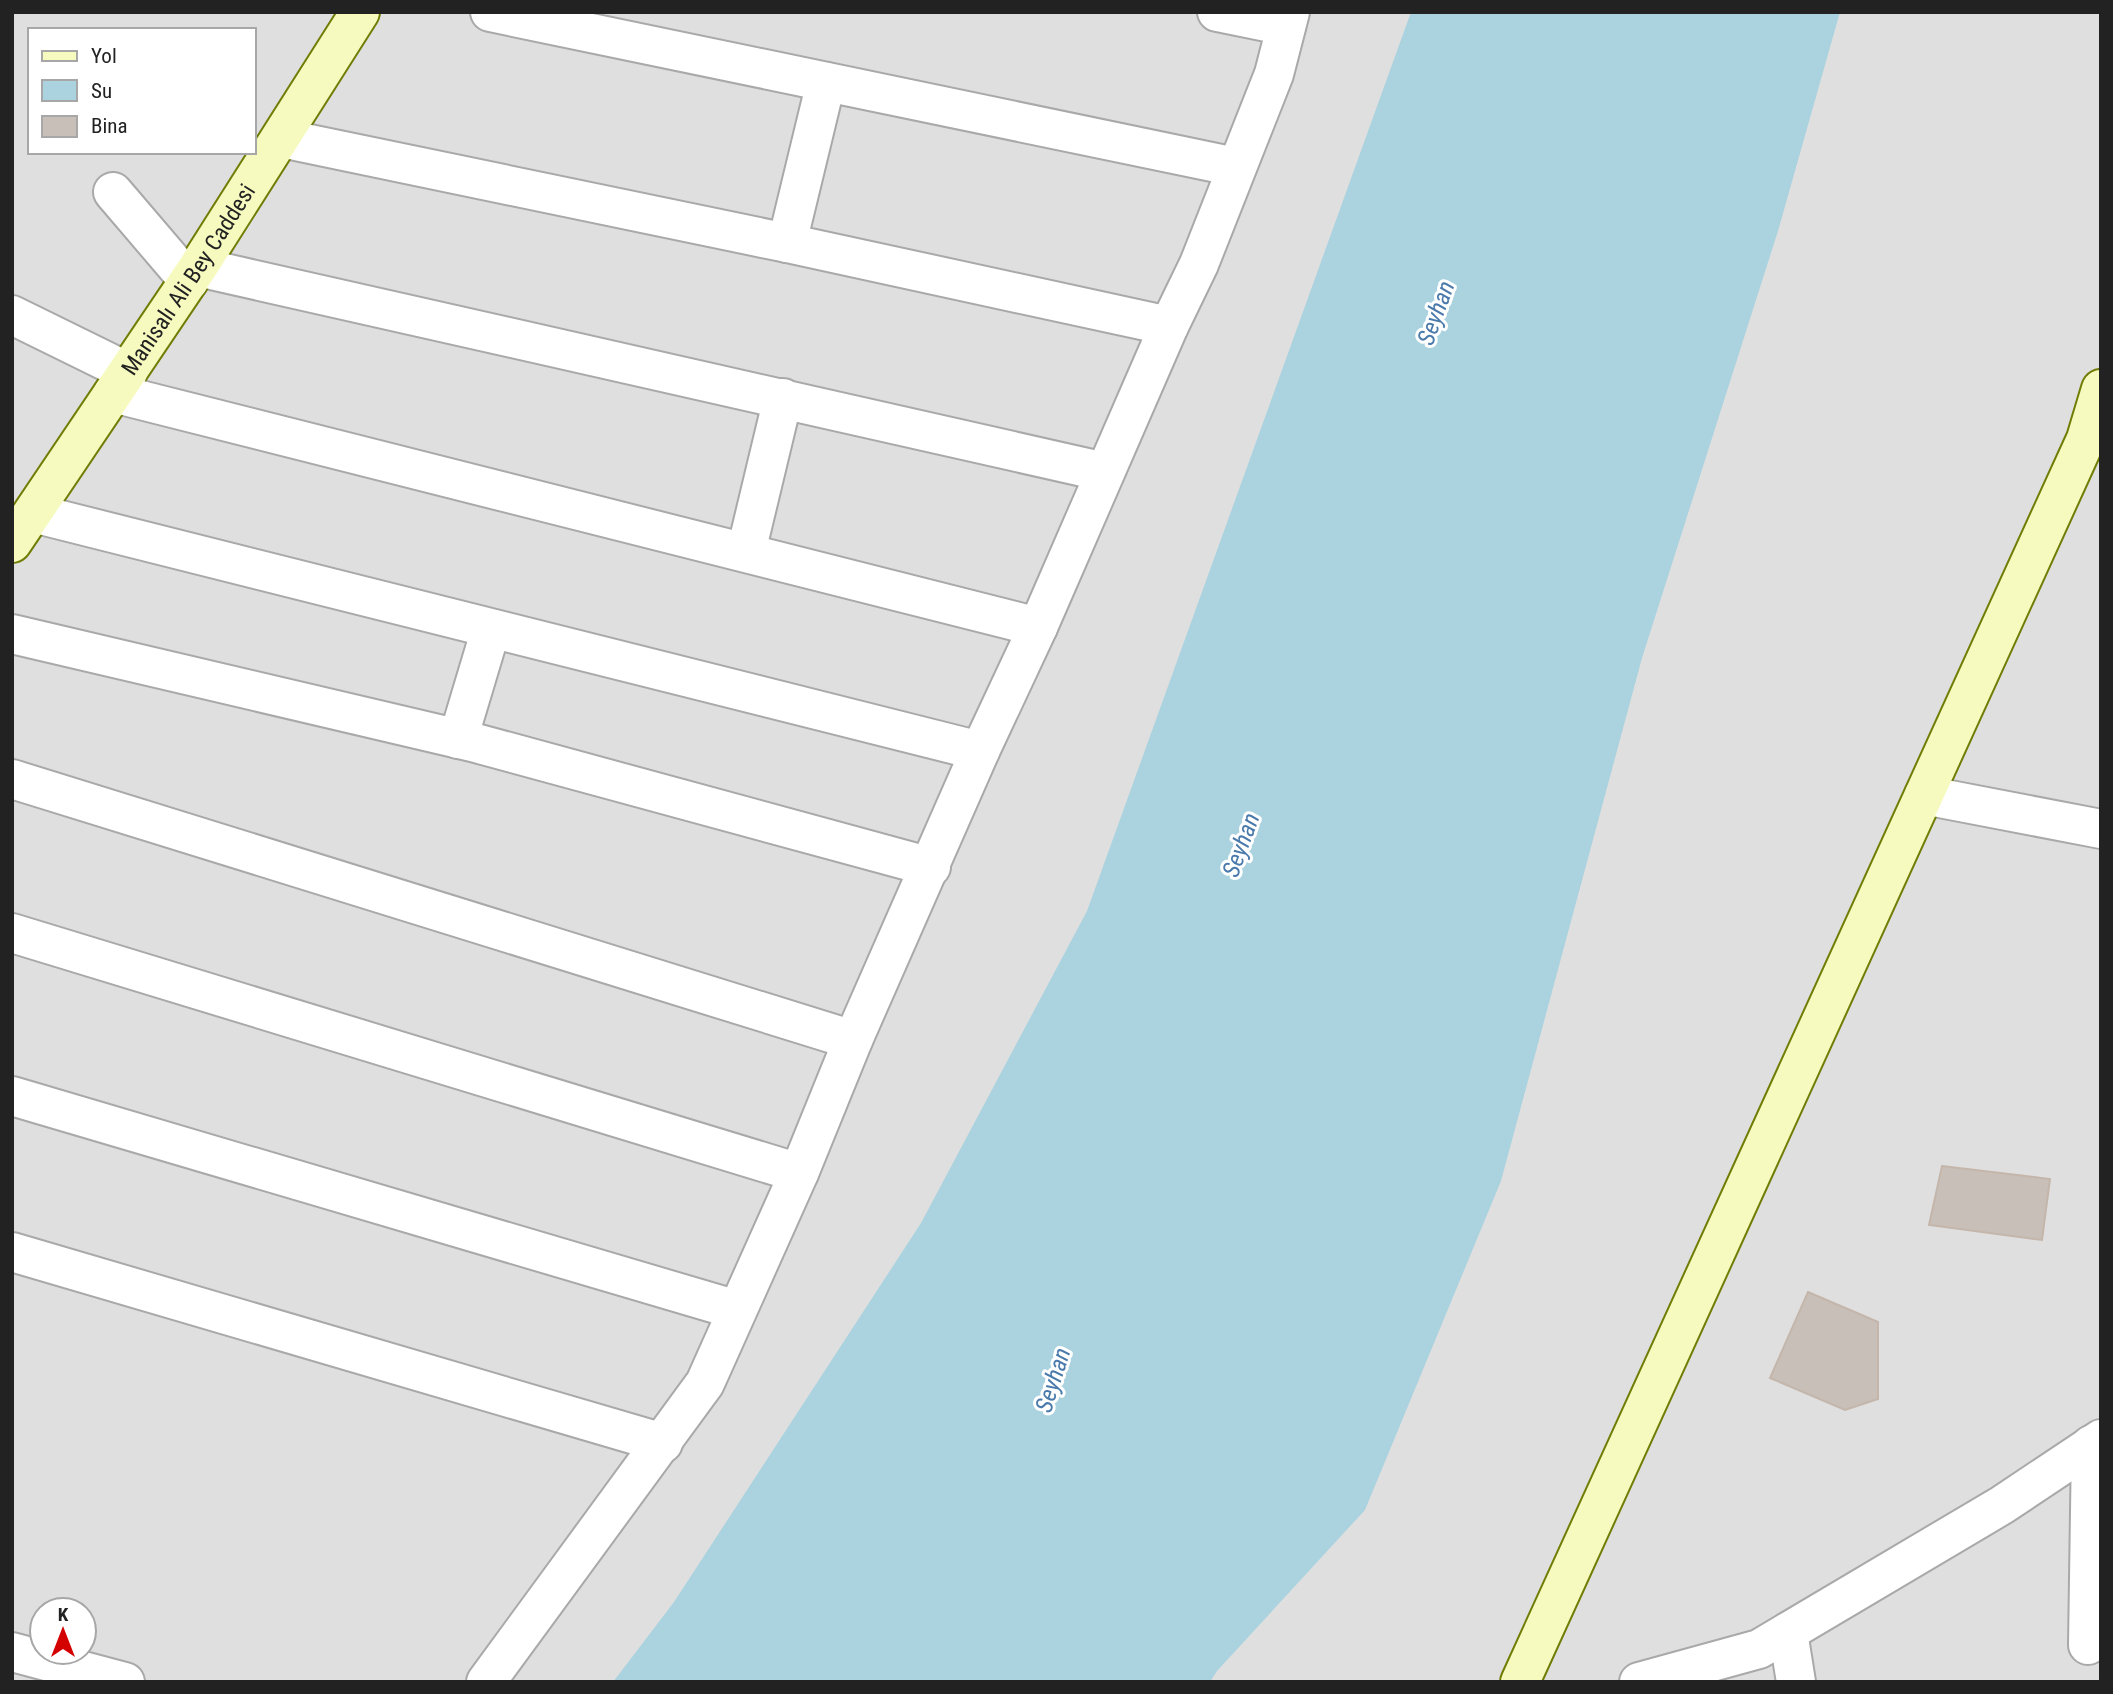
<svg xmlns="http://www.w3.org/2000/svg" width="2113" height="1694" viewBox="0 0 2113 1694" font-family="'Roboto Condensed',sans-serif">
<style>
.residential{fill:#e0dfdf;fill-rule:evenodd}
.water{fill:#aad3df}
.building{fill:#c7bfb8;stroke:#c4b6ab;stroke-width:2}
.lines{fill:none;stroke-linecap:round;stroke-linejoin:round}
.minor-casing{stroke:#a9a9a9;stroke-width:42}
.tertiary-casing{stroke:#a9a9a9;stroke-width:42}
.secondary-casing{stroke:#707d05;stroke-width:42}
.minor{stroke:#fff;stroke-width:38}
.tertiary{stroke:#fff;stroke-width:38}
.secondary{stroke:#f7fabf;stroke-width:38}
.labels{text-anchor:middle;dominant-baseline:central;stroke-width:6;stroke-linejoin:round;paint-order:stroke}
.street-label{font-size:23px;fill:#222;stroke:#fff}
.water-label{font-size:24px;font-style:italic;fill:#4a7aab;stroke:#fff}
</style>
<rect width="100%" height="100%" fill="#f2efe9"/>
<path class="residential" d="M12,12H2101V1682H12ZM30,30H254V152H30ZM42,1610H84V1652H42Z"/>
<path class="water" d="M1411,12H1840L1778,231L1642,658L1501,1181L1365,1510L1217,1671L1210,1682H613L674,1602L921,1223L1087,911Z"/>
<g class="building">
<path d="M1942,1166L2050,1179L2042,1240L1929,1225Z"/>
<path d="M1808,1292L1878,1322V1399L1845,1410L1770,1378Z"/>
</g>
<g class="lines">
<g class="minor-casing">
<g id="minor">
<path d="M490,12L1236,167"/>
<path d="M1217,12L1286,26"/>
<path d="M281,138L787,243L1169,326"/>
<path d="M113,192L189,281"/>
<path d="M787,243L826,82"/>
<path d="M198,267L1105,472"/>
<path d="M12,315L128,372"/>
<path d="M113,393L1038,627"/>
<path d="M33,513L980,751"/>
<path d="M746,552L783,398"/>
<path d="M12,634L472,742L931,867"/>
<path d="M458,739L491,629"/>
<path d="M12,779L853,1040"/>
<path d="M1924,795L2101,829"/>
<path d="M12,933L799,1173"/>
<path d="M12,1096L737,1310"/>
<path d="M12,1252L663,1443"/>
<path d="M1788,1632L1796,1682"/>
<path d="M2088,1645L2091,1445"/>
<path d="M12,1652L125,1682"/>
<path d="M1639,1682L1759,1649L2002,1505L2101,1439"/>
</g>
</g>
<g class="tertiary-casing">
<path id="tertiary" d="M486,1682L705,1383L799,1173L853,1040L980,751L1038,627L1169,326L1199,264L1274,74L1290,12"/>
</g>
<g class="secondary-casing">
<g id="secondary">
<path id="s1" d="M12,543L198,267L360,12"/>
<path d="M1520,1682L2086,439L2101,389"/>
</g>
</g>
<use href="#minor" class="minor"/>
<use href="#tertiary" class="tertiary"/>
<use href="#secondary" class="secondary"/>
</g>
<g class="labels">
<g class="street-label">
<text stroke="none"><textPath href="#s1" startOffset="317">Manisalı Ali Bey Caddesi</textPath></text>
</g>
<g class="water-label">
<text transform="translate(1436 313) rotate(-70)">Seyhan</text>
<text transform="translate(1241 845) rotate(-70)">Seyhan</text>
<text transform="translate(1053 1380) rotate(-72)">Seyhan</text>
</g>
</g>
<rect width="2113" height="1694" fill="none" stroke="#222222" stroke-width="28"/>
<rect x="28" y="28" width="228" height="126" fill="#ffffff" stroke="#a7a7a7" stroke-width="2"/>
<rect x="42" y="51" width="35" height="10" fill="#f7fabf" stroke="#a7a7a7" stroke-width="2"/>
<text x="91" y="63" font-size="21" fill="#222222">Yol</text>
<rect x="42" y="80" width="35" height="21" fill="#aad3df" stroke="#a7a7a7" stroke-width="2"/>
<text x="91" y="98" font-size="21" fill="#222222">Su</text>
<rect x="42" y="116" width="35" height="21" fill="#c7bfb8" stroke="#a7a7a7" stroke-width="2"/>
<text x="91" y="133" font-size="21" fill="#222222">Bina</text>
<g transform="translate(63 1631)"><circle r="33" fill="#ffffff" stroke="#a7a7a7" stroke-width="2"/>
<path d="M0-5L12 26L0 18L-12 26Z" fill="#d40000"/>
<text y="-10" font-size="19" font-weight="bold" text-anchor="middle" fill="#222222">K</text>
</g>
</svg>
